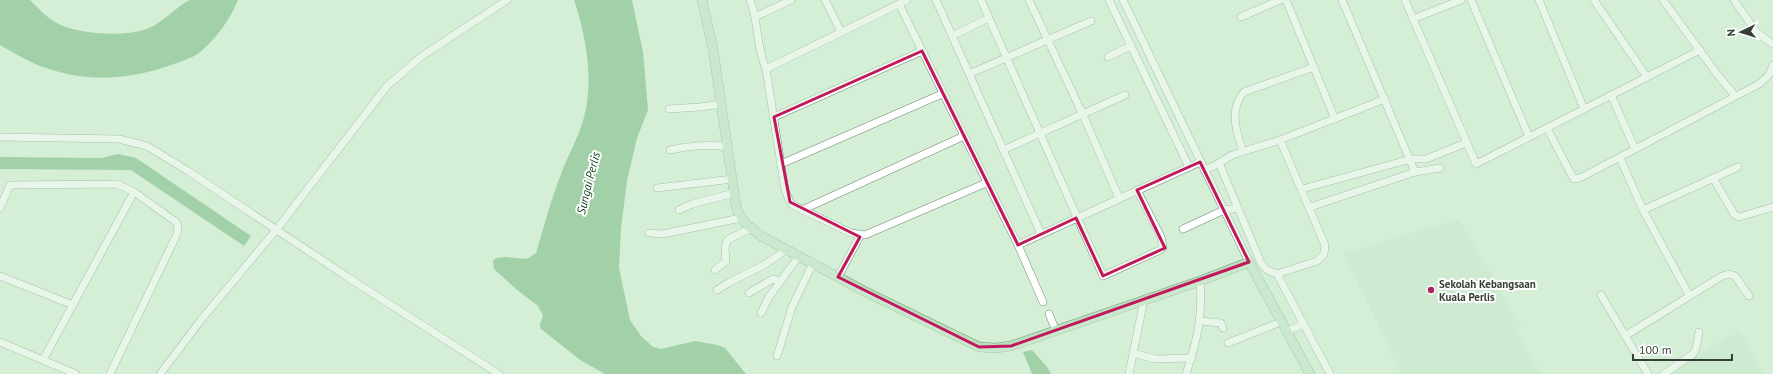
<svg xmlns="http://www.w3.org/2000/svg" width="1773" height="374" viewBox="0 0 1773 374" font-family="'PT Sans',sans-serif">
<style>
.built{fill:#c6e6c9}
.water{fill:#64ab70}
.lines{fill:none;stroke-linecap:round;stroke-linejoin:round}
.minor-casing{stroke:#708873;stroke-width:8}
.major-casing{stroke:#6e9b74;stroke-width:10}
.minor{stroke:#fff;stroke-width:7}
.major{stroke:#bbe0c0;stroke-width:9}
.marked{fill:none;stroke:#c2185b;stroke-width:3;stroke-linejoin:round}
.poi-dot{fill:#ad2363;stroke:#fff;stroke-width:1.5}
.labels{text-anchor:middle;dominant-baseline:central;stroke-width:4;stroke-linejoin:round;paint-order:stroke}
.poi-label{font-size:11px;font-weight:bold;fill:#353f36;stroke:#fff;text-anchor:start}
.water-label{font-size:12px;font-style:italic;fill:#154821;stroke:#fff}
</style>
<rect width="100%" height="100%" fill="#d5efd7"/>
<g class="built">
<path d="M1459,219L1521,326L1515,330L1541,374H1401L1344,253Z"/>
<path d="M1740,331L1764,374H1664Z"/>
</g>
<g class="water">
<path d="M0,0H30C39,9 51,22 63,26C88,35 133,38 155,25C164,20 183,2 190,0C202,0 225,0 238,0C230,20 216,39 199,53C192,58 182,61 174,64C134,79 90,83 49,69C32,64 16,54 0,45Z"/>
<path d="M574,0H632L643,52L648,110L637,138L627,181L621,228L619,268L630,320L641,336L653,347L661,349L695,341L717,345L725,348L746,374H605L580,360L540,328V324L543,316L538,306L516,289L494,269L493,261L496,258L505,257L527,259L536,253C544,226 551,200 561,174C568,155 579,137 584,117C594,80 586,36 574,0Z"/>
<path d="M118,154L136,158L251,236L244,246L131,170L0,169V157L101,158Z"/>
<path d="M1032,350L1047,367L1051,374H1032L1023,352Z"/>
</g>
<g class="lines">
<g class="minor-casing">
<g id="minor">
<path d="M750,0C759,22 756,47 766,69L785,190L790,202L793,205L851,233L865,235L986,183"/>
<path d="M825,0L841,32"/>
<path d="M936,0L1041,234"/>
<path d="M981,0L1103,276L1160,250L1163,247L1161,237L1137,190"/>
<path d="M1029,0L1083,115L1119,198"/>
<path d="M1109,0L1189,167"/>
<path d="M1123,0L1249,262"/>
<path d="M1286,0L1335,119"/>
<path d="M1342,0L1415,172"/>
<path d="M1405,0L1476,164L1700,50"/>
<path d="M1471,0L1529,137"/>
<path d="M1539,0L1584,109"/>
<path d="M1594,0L1647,77"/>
<path d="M1663,0L1717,74L1735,96"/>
<path d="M1734,0L1757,33L1773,44"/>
<path d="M899,4L1018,245L1043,302"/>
<path d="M755,17L791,0"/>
<path d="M1241,17L1280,0"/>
<path d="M1413,19L1461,0"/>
<path d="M952,36L989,18"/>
<path d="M1108,57L1131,46"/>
<path d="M766,69L907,0"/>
<path d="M969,74L1091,21"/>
<path d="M1611,95L1635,149"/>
<path d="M669,109L700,107L722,104"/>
<path d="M774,117L922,51"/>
<path d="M1547,128L1572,176L1574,179L1580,178L1759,84L1769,75L1773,65"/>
<path d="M0,137L119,139L147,146L188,171L358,284L499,374"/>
<path d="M670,150C689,146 709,144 728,147"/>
<path d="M1003,150L1125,95"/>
<path d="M1243,151C1236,132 1229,109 1244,92L1314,67"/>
<path d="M1620,158L1643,210L1689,295"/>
<path d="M1219,163L1261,263L1267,270L1277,274L1330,374"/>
<path d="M781,164L942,94"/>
<path d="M1204,170L1214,166L1232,155L1280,140L1385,99"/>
<path d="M1713,178L1734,214L1739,217L1773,207"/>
<path d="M657,188L733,179"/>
<path d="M1302,189L1411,159H1426L1466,143"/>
<path d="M1310,207L1415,172L1440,168"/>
<path d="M0,208L10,185L117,184L134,192L176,222L178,226L177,234L110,374"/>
<path d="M679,210L692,204L734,193"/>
<path d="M802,210L964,136"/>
<path d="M1643,210L1738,167"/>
<path d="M1183,229L1224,210L1238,208"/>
<path d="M649,233L663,234L741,218"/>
<path d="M1018,245L1200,162"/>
<path d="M715,270L726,261L725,248L727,241L729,239L751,228"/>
<path d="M1277,274L1317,261L1324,254L1325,245L1280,140"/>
<path d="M0,276L73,305"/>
<path d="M838,277L860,236"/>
<path d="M717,290L730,282L764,265L786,250"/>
<path d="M749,293L773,279L780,282"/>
<path d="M1601,295L1648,374"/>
<path d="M761,313L769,297L799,256"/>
<path d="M1049,314L1056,331"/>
<path d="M1200,321L1221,323L1223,328"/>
<path d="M1286,332L1303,324"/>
<path d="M1625,336L1722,276L1729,274L1735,276L1749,296"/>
<path d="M0,342L76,374"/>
<path d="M1228,343L1281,322"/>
<path d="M1133,353L1155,359L1192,358"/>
<path d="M777,356L792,307L813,263"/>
<path d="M43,360L134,192"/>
<path d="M160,374L201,320L276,230L387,86L422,56L507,0"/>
<path d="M1129,374L1144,300"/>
<path d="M1186,374C1197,340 1203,317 1200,281"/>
<path d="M1664,374L1693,354L1696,349L1699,332"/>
</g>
</g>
<g class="major-casing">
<path id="major" d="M702,0L713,49L736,206L738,212L745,223L761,236L864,291L979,347L996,348L1011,346L1200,281L1249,262L1310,374"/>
</g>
<use href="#minor" class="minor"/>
<use href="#major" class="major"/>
</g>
<path d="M0 0H1773V374H0ZM922,51L1018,245L1076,218L1103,276L1165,248L1137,190L1200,162L1249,262L1011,346L979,347L838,277L860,237L790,202L774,117Z" fill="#d5efd7" fill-opacity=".55" fill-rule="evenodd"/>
<path class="marked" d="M922,51L1018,245L1076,218L1103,276L1165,248L1137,190L1200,162L1249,262L1011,346L979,347L838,277L860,237L790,202L774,117Z"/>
<circle class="poi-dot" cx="1431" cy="290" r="4"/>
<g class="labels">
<g class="poi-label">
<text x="1439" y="284">Sekolah Kebangsaan<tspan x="1439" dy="13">Kuala Perlis</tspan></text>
</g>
<g class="water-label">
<text transform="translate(588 183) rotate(-76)">Sungai Perlis</text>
</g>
</g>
<g transform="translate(1741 32) rotate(266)" stroke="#ffffff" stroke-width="3" paint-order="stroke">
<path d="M0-3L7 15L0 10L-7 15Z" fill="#353f36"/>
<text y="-6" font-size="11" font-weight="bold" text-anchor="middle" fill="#353f36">N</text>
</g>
<path d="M1633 354v6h99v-6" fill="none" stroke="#353f36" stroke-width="2"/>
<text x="1639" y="354" font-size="12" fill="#353f36" stroke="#ffffff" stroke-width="3" paint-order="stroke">100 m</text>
</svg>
